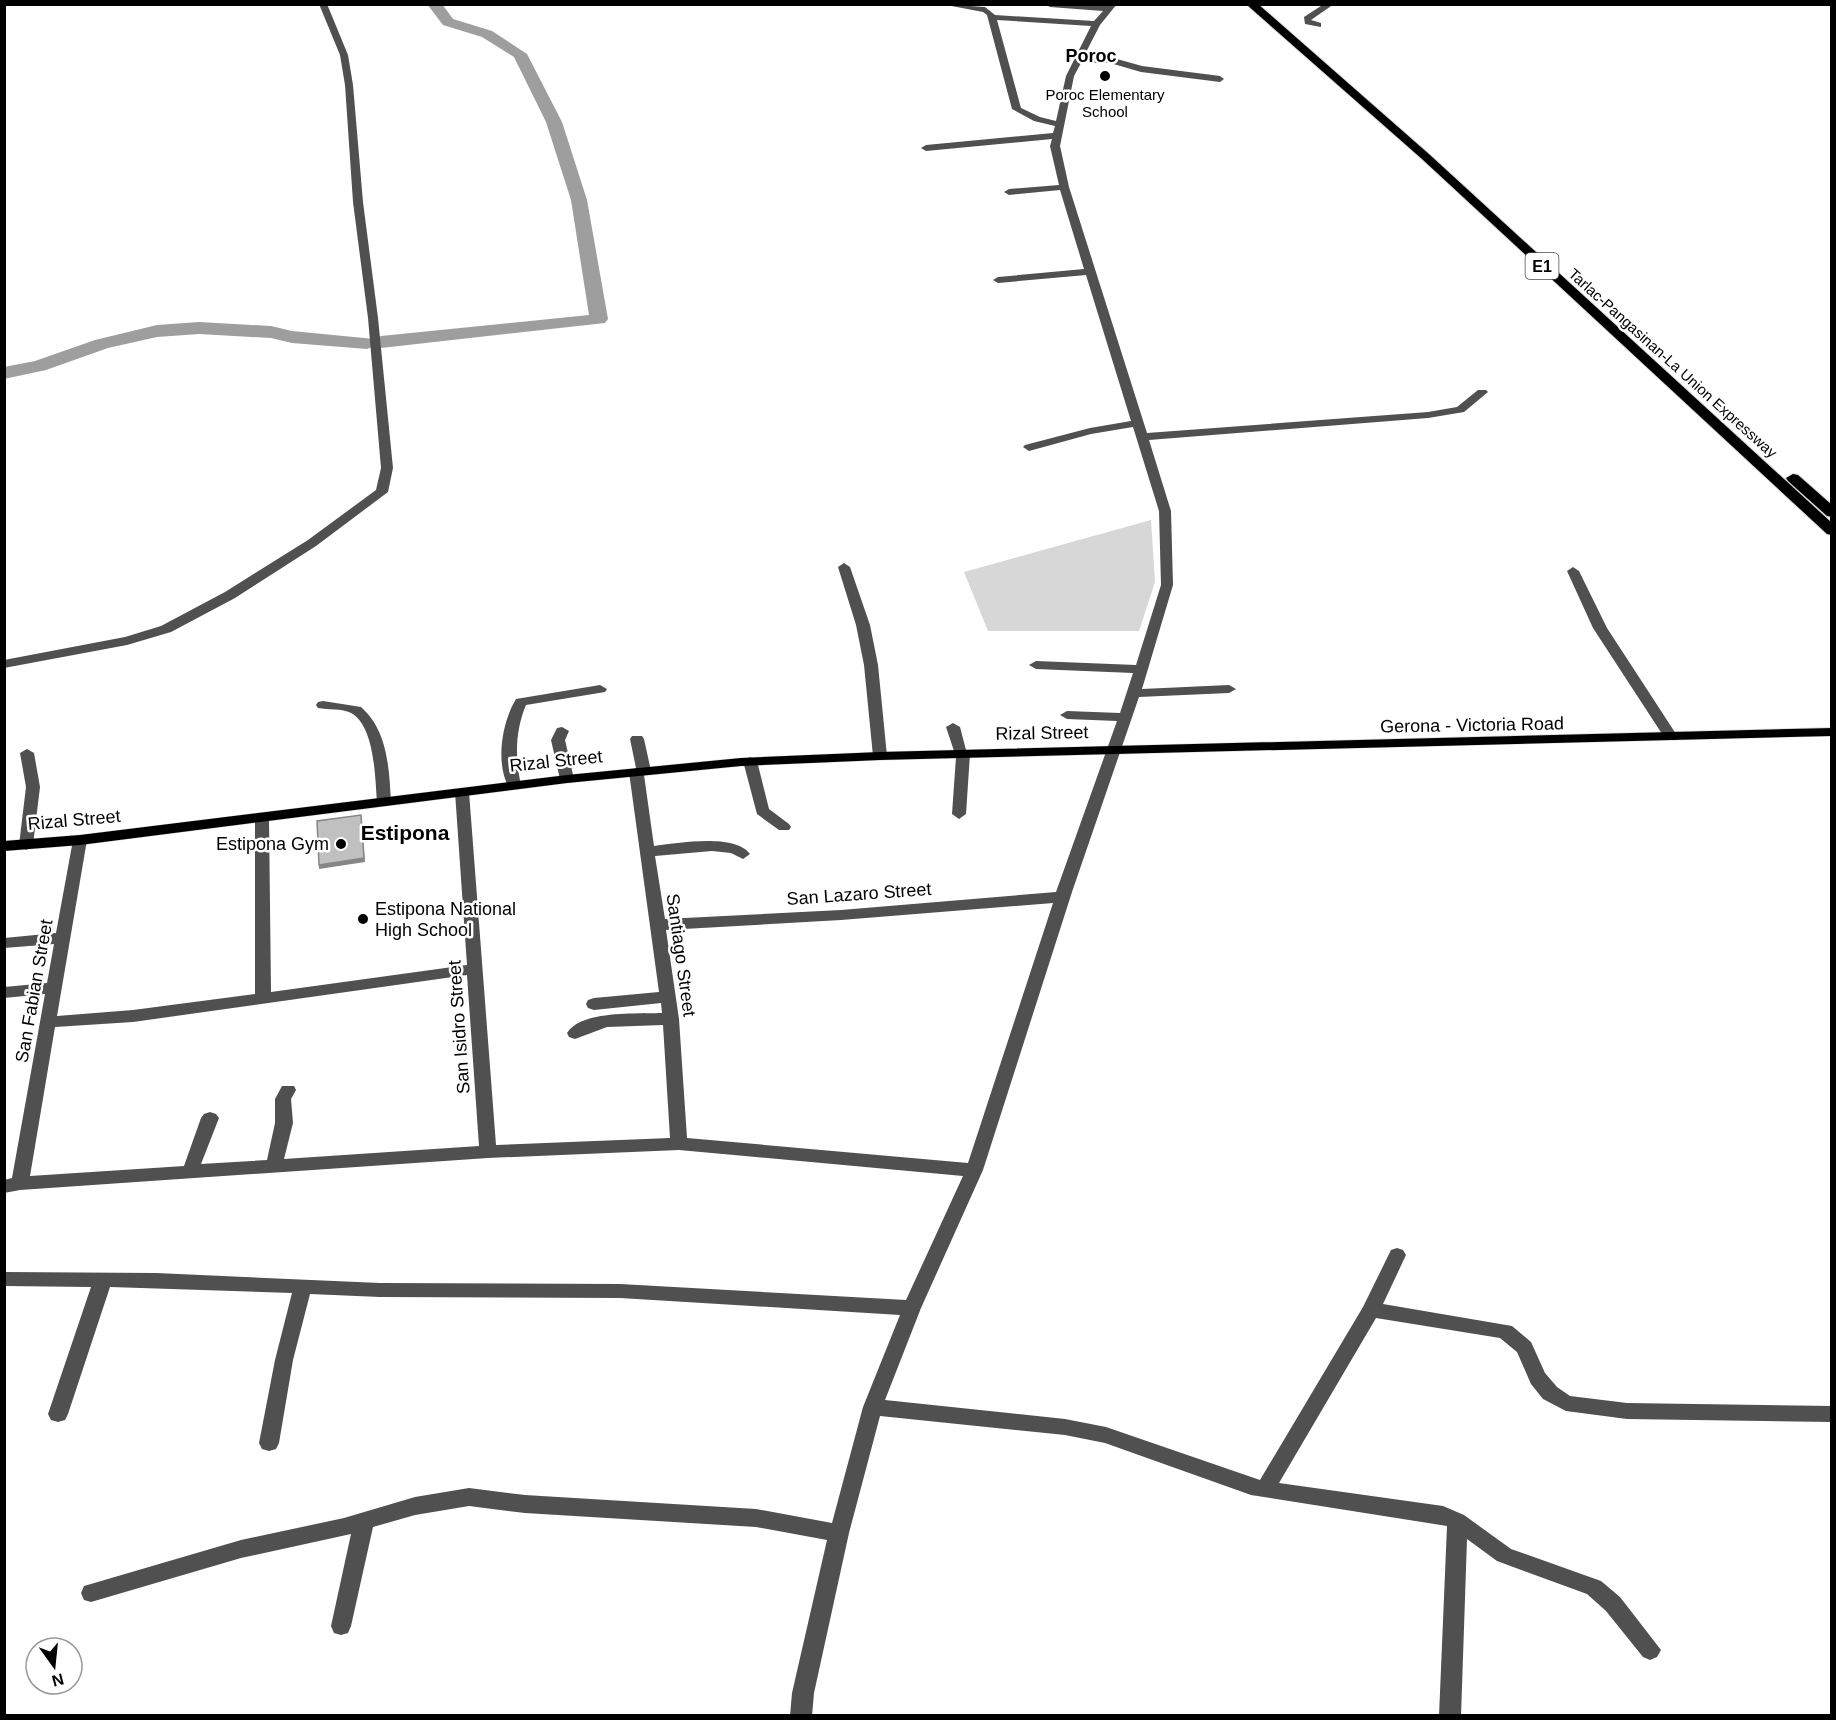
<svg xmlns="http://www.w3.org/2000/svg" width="1836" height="1720" viewBox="0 0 1836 1720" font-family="Arial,sans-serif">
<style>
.green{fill:#d7d7d7}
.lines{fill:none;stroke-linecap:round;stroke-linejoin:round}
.river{fill:#9e9e9e;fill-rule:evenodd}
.major-casing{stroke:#dbdbdb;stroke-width:1}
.highway-casing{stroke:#dbdbdb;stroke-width:2}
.minor{fill:#505050;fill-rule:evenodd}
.major{fill:#000;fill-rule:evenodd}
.highway{fill:#000;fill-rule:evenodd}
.shaded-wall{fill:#868686}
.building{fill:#c0c0c0;stroke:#868686;stroke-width:1.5}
.poi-dot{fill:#000;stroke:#fff;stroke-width:2}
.labels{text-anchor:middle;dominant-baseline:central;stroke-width:5;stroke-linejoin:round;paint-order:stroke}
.far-poi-label{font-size:15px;fill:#000;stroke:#fff}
.far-street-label{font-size:15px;fill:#000;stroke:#fff}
.shield{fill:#fff;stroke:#4c4c4c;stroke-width:1.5}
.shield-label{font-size:16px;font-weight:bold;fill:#000}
.far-quarter-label{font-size:18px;font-weight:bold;fill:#000;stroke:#fff}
.street-label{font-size:18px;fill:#000;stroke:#fff}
.poi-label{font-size:18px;fill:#000;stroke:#fff;text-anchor:end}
.quarter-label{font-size:21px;font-weight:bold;fill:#000;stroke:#fff}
</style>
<rect width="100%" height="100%" fill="#fff"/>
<path class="green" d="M1151,520L1155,582L1139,631H988L964,572Z"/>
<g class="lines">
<path class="river" d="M427,4H442L453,19L492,31L527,54L562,122L587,200L608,319L605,323L381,348L374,346L367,349L292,343L271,338L199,334L157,337L108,348L46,370L4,379V367L35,361L95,340L157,325L199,322L271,326L292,331L374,339L381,336L589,315L571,200L546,122L514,57L482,37L443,25Z"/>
<g class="major-casing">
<path id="major" d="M1832,728V736L880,760L741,766L567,783L80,845L4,851V841L80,835L567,775L741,758L880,752Z"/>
</g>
<g class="highway-casing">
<g id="highway">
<path d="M1246,4H1258L1430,155L1832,523V535L1827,534L1422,159Z"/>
<path d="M1793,474L1798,475L1832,505V517L1827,516L1788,481L1786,478Z"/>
</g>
</g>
<g class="minor">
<path d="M319,4H327L348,55L353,85L363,202L378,318L393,468L388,492L316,546L235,598L171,632L127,645L4,668V660L125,637L161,626L225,592L308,540L376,490L381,468L368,318L353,202L345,85L340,55Z"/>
<path d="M941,4L985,7L995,15L1094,21L1103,11L1050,7L1046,5L1117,4L1100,25L1083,58L1110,57L1142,66L1220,76L1224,79L1220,82L1141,72L1110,63H1081L1074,76L1060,146L1069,187L1147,433L1428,412L1457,407L1478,390H1486L1488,392L1464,412L1428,418L1149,440L1171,511L1173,585L1142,689L1229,685L1236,689L1229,693L1139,697L1072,892L983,1170L921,1308L885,1400L1065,1419L1106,1427L1260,1480L1363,1307L1391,1250L1397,1248L1403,1250L1406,1255L1383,1304L1512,1326L1531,1342L1545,1373L1557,1387L1570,1396L1627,1403L1832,1406V1422L1627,1419L1566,1411L1543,1399L1531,1384L1517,1352L1500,1338L1376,1318L1279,1483L1443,1506L1464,1515L1511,1549L1601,1581L1620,1597L1661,1650L1657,1657L1650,1660L1643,1657L1606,1611L1587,1594L1497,1561L1467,1539L1461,1716H1439L1447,1526L1251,1495L1105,1443L1065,1435L880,1416L849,1533L814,1693L812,1716H790L792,1693L827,1540L756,1527L525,1513L469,1506L415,1515L373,1527L351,1626L348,1633L341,1635L334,1633L331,1626L351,1534L241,1558L91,1602L84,1600L81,1593L84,1586L241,1540L344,1518L415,1497L469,1488L525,1495L756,1509L832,1523L863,1407L900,1315L620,1298L380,1297L310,1294L293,1360L279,1443L276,1449L269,1451L262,1449L259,1443L275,1360L292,1293L110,1287L68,1414L65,1420L58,1422L51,1420L48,1414L91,1287L4,1286V1272L156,1273L380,1283L620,1284L906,1300L963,1176L679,1150L488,1158L20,1190L4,1193V1180L12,1178L45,994L4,998V987L47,983L54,944L4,948V938L56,933L73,840L80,835L87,840L57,1016L133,1010L255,994V819L262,814L269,819L271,992L467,965L455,792L457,789H467L469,792L496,1145L670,1138L663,1025L607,1027L575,1039L569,1037L567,1033C581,1010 638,1014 662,1013L661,1003L594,1010L588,1008L586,1004L588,1000L594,998L659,992L629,772L636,768L630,739L632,736H642L644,739L651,771L644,775L654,846C677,843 735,833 750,854L743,859L731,853L712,851L655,856L665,919L841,910L1056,892L1117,721L1067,719L1060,715L1067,711L1120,713L1133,673L1036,669L1029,665L1036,661L1136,665L1161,585L1159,511L1133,427L1091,434L1029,451L1023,447L1025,445L1090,428L1131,421L1086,275L998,283L993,280L998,277L1084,269L1060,190L1009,195L1004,192L1009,189L1059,185L1050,146L1052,139L926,151L921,148L926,145L1053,133L1055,126L1034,121L1012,109L987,15L983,12ZM997,20L1091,26L1066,76L1056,121L1040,117L1021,108ZM1053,903L968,1163L687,1138L679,1019L666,930L841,920ZM467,975L479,1146L284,1159L293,1123L291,1099L296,1090L294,1086H282L275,1099V1123L267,1160L201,1164L219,1118L216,1114L210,1112L204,1114L201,1118L184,1166L30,1176L55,1027L133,1022Z"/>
<path d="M1324,4H1334L1311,20L1321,23V27L1305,24L1304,17Z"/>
<path d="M844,563L850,567L870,625L878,665L887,756L880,760L873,756L864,665L856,625L838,567Z"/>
<path d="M1573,567L1579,571L1607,628L1678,737L1676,740H1666L1593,628L1567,571Z"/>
<path d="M600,685L607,689L605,692L526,705C515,731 515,758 521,785L519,788H509C495,763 502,722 516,699Z"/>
<path d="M323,701L361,707C388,731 389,768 391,802L389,805H379L377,802C375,778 375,726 351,713C342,708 328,710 318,708L316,705L318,702Z"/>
<path d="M953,723L960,727L966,750L970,754L966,814L959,819L952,814L956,757L946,727Z"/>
<path d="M562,727L569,731L565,740L574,779L567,783L560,779L551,740L557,728Z"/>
<path d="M27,749L34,753L40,787L33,845L26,850L19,845L26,787L20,753Z"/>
<path d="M750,757L757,761L769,809L789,824L791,827L789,830H779L757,814L743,761Z"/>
</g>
<use href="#major" class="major"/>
<use href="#highway" class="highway"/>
</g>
<path class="shaded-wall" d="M361,815L365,862L319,869V865Z"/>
<path class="building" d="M361,815L364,858L319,865L317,821Z"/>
<g class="poi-dot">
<circle cx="1105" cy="76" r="6"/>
<circle cx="341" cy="844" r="6"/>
<circle cx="363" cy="919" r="6"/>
</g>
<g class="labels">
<g class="far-poi-label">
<text x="1105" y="94">Poroc Elementary<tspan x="1105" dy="17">School</tspan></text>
</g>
<g class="far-street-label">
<text transform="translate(1673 363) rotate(42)">Tarlac-Pangasinan-La Union Expressway</text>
</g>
<rect class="shield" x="1525.5" y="253" width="33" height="26" rx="4.5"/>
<g class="shield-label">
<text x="1542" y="266">E1</text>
</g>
<g class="far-quarter-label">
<text x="1091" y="56">Poroc</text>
</g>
<g class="street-label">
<text transform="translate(1472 725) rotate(-1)">Gerona - Victoria Road</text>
<text transform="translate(1042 733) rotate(-1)">Rizal Street</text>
<text transform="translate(556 761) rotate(-6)">Rizal Street</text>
<text transform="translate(74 820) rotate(-5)">Rizal Street</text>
<text transform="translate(859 894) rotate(-4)">San Lazaro Street</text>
<text transform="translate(681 955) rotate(82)">Santiago Street</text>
<text transform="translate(34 991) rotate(-80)">San Fabian Street</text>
<text transform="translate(459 1027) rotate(-94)">San Isidro Street</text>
</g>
<g class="poi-label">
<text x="329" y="844">Estipona Gym</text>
<text x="375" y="909" text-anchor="start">Estipona National<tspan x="375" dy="21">High School</tspan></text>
</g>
<g class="quarter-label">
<text x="405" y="832">Estipona</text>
</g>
</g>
<rect width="1836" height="1720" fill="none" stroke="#000000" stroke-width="12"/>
<g transform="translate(54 1666) rotate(165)"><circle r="28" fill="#ffffff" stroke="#999999" stroke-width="1.5"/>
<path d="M0-4.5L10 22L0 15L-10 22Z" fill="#000000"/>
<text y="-9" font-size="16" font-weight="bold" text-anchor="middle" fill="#000000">N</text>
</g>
</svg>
